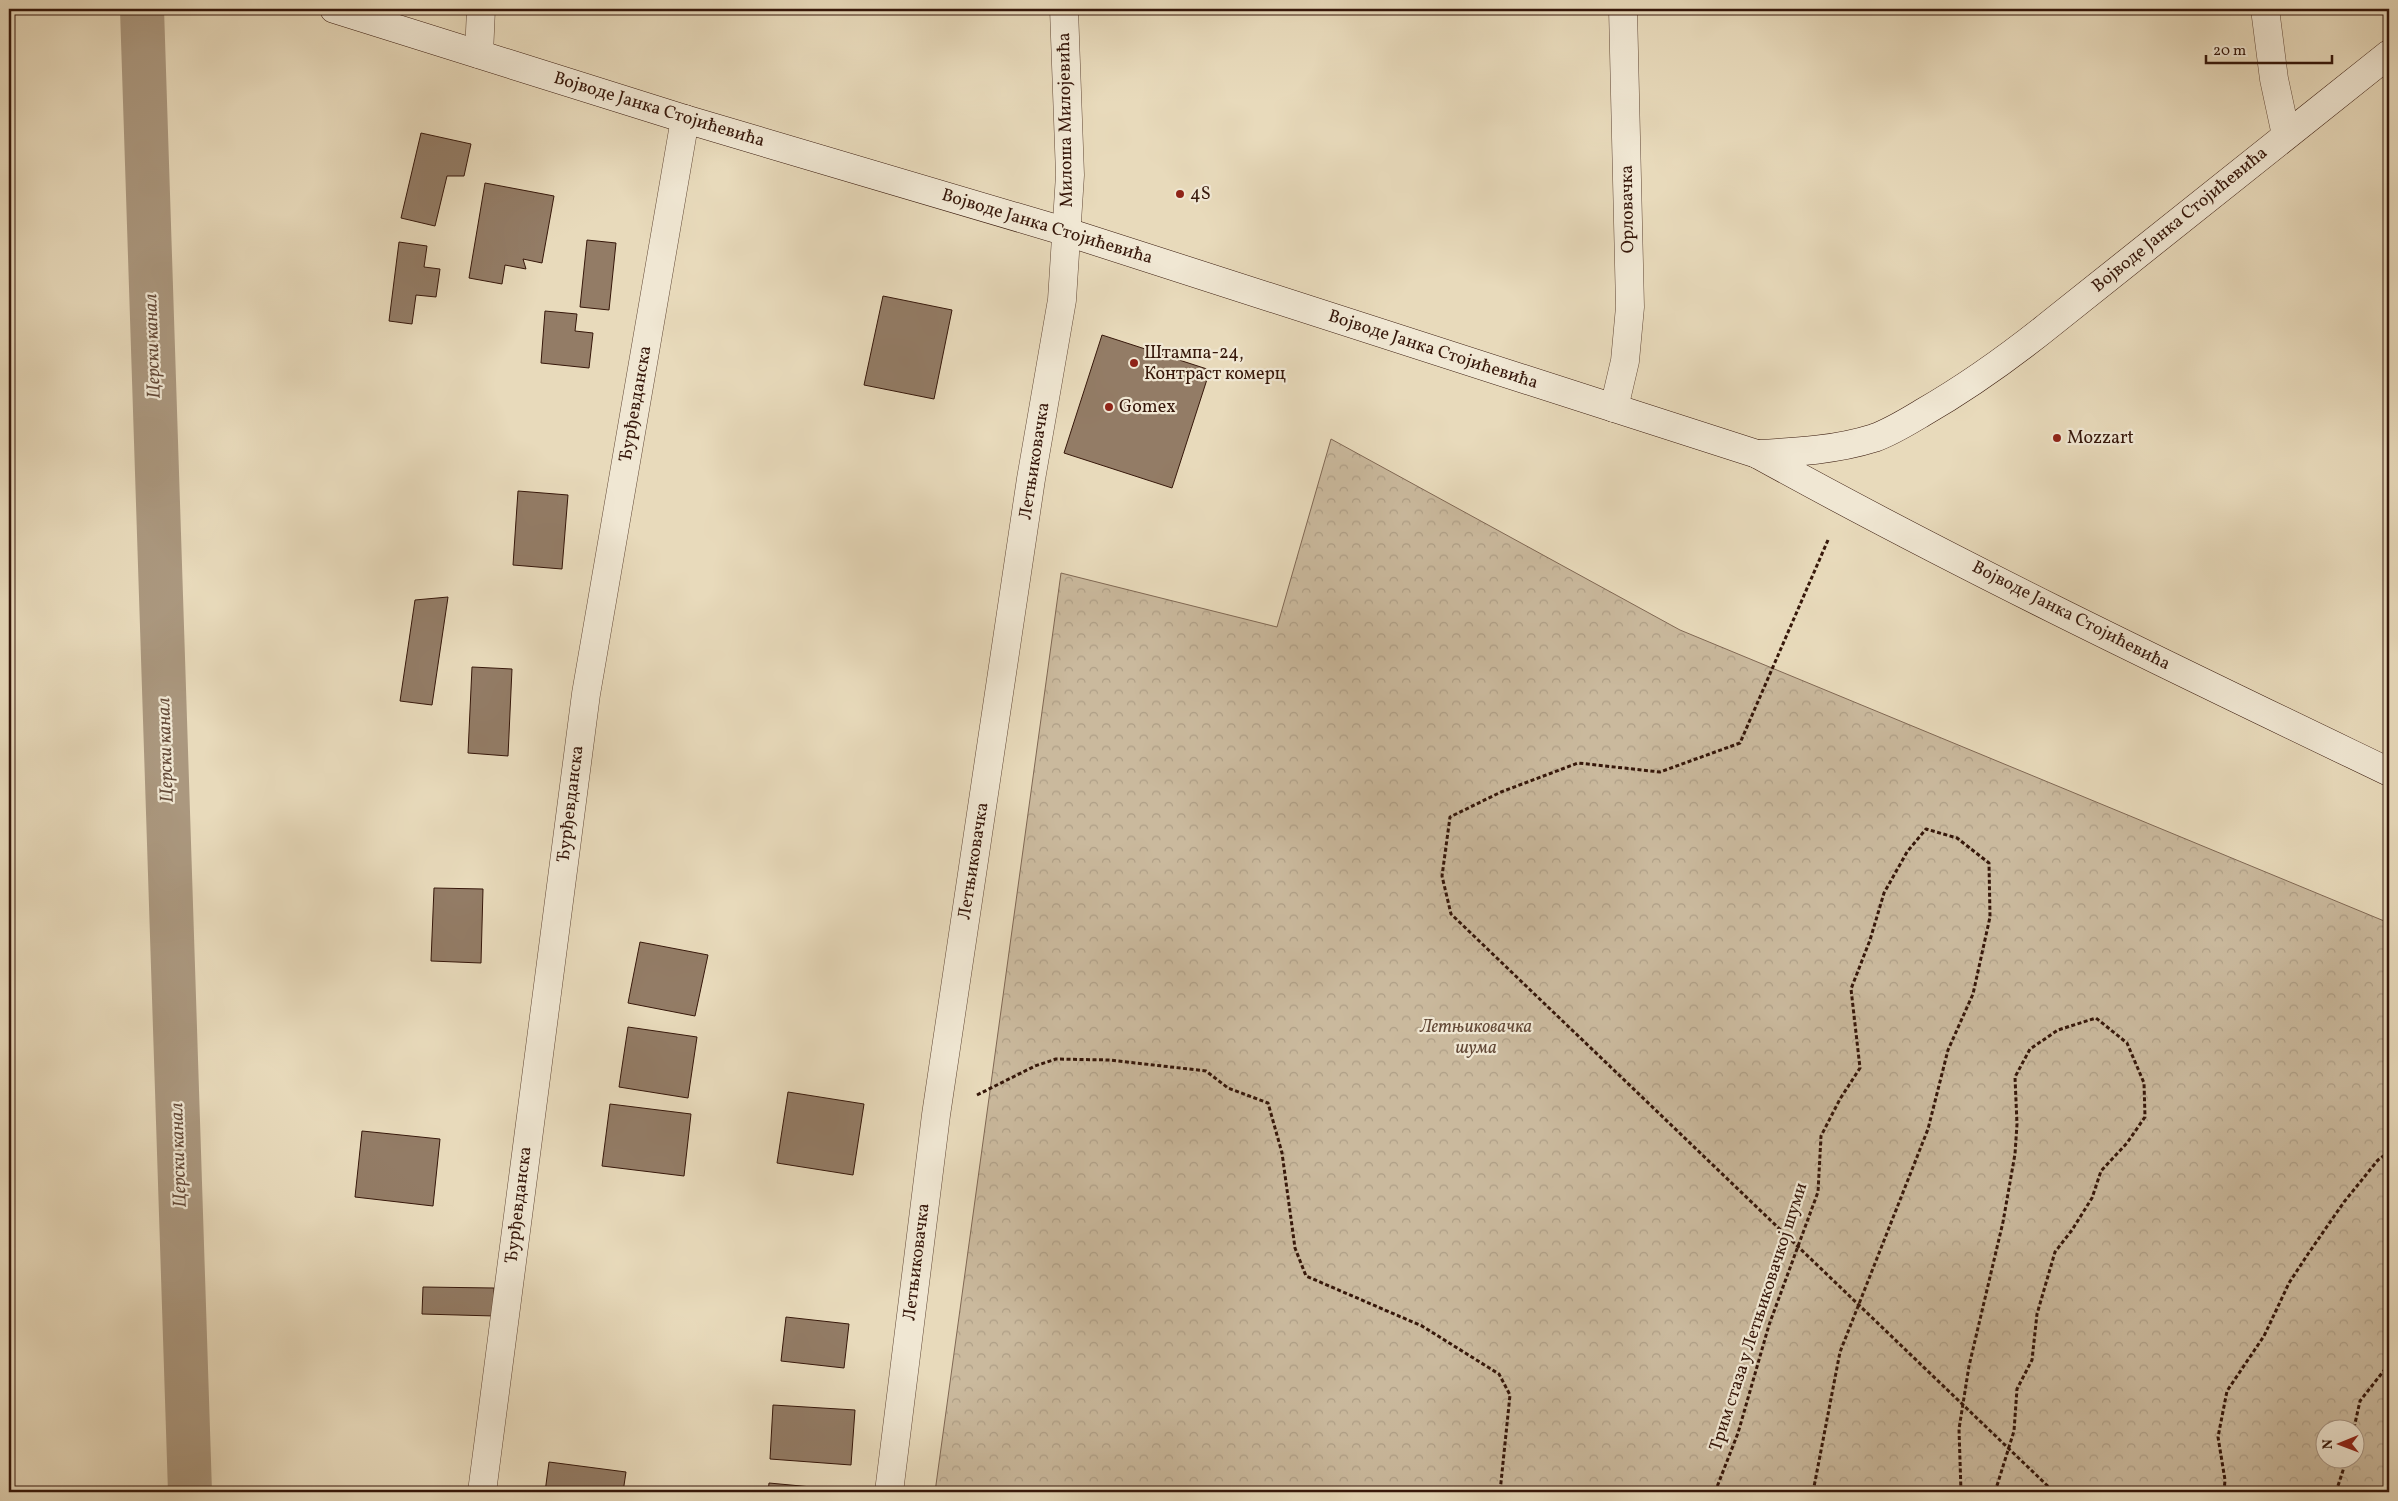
<svg xmlns="http://www.w3.org/2000/svg" width="2398" height="1501" viewBox="0 0 2398 1501" font-family="Vollkorn,serif">
<style>
.forest{fill:url(#forest-crowns);stroke:#806854;fill-rule:evenodd}
.lines{fill:none;stroke-linecap:round;stroke-linejoin:round}
.canal{stroke:#ab987f;stroke-width:44}
.building{fill:#937c66;stroke:#36170a}
.street-casing{stroke:#624836;stroke-width:29}
.secondary-casing{stroke:#36170a;stroke-width:29}
.path{stroke:#36170a;stroke-width:3;stroke-dasharray:4 2.5;stroke-linecap:butt}
.street{stroke:#f0e7d3;stroke-width:28}
.secondary{stroke:#f0e7d3;stroke-width:28}
.poi-dot{fill:#8f2418;stroke:#f0e7d3;stroke-width:2}
.labels{text-anchor:middle;dominant-baseline:central;stroke-width:4.5;stroke-linejoin:round;paint-order:stroke}
.street-label{font-size:18px;fill:#36170a;stroke:#f0e7d3}
.poi-label{font-size:18px;fill:#36170a;stroke:#f0e7d3;text-anchor:start}
.park-label{font-size:18px;font-style:italic;fill:#624836;stroke:#f0e7d3}
.water-label{font-size:19px;font-style:italic;fill:#654b39;stroke:#f0e7d3}
</style>
<defs>
<pattern id="forest-crowns" width="20" height="18" patternUnits="userSpaceOnUse" patternTransform="scale(1.25)"><rect width="20" height="18" fill="#cab99d"/><path d="M2 6a3 3 0 1 1 6 0M12 15a3 3 0 1 1 6 0" fill="none" stroke="#ae9e86"/></pattern>
</defs>
<rect width="100%" height="100%" fill="#e8dabb"/>
<filter id="stains"><feTurbulence type="fractalNoise" baseFrequency=".004" numOctaves="4"/><feColorMatrix values="0 0 0 0 .2 0 0 0 0 .09 0 0 0 0 .02 0 0 0 .5 -.17"/></filter>
<radialGradient id="worn" r=".72"><stop offset=".6" stop-color="#630" stop-opacity="0"/><stop offset="1" stop-color="#630" stop-opacity=".3"/></radialGradient>
<path class="forest" d="M1331,439L1680,630L2389,923V1492H935L1061,573L1277,627ZM2326,1428H2356V1458H2326Z"/>
<g class="lines">
<path class="canal" d="M142,9L190,1492"/>
</g>
<g class="building">
<path d="M421,133L471,144L464,176H447L435,226L401,218Z"/>
<path d="M485,183L554,196L542,263L523,259L526,269L505,265L502,284L469,278Z"/>
<path d="M587,240L616,243L609,310L580,307Z"/>
<path d="M399,242L427,246L424,267L440,269L436,297L416,295L412,324L389,321Z"/>
<path d="M883,296L952,310L934,399L864,385Z"/>
<path d="M545,311L577,314L575,331L593,333L589,368L541,363Z"/>
<path d="M1102,335L1210,370L1172,488L1064,453Z"/>
<path d="M518,491L568,495L562,569L513,565Z"/>
<path d="M448,597L432,705L400,701L415,600Z"/>
<path d="M472,667L512,669L508,756L468,753Z"/>
<path d="M434,888L483,889L481,963L431,961Z"/>
<path d="M640,942L708,955L695,1016L628,1003Z"/>
<path d="M628,1027L697,1037L688,1098L619,1087Z"/>
<path d="M788,1092L864,1104L853,1175L777,1163Z"/>
<path d="M610,1104L691,1114L684,1176L602,1166Z"/>
<path d="M362,1131L440,1139L433,1206L355,1197Z"/>
<path d="M423,1287L494,1288V1316L422,1314Z"/>
<path d="M786,1317L849,1324L844,1368L781,1361Z"/>
<path d="M773,1405L855,1410L851,1465L770,1459Z"/>
<path d="M549,1462L626,1472L623,1492H545Z"/>
<path d="M769,1483L844,1490L843,1492H768Z"/>
</g>
<g class="lines">
<g class="street-casing">
<g id="street">
<path d="M2265,9L2274,79L2286,135"/>
<path d="M479,54L481,9"/>
<path d="M1614,408L1625,361L1630,307L1623,9"/>
<path d="M482,1492L586,694L685,119"/>
<path d="M889,1492L936,1115L1031,479L1062,300L1070,175L1064,9"/>
</g>
</g>
<g class="secondary-casing">
<g id="secondary">
<path d="M334,9L685,119L1067,232L1757,454C1963,568 2177,670 2389,772"/>
<path d="M1757,454C1797,452 1836,450 1874,438C1891,432 1907,422 1922,413C1969,386 2012,355 2054,321L2389,54"/>
</g>
</g>
<g class="path">
<path d="M1828,540L1740,743L1660,772L1578,763L1501,792L1450,817L1442,876L1451,914L2054,1492"/>
<path d="M977,1095L1035,1066L1056,1059L1110,1060L1206,1071L1228,1088L1268,1103L1282,1153L1295,1248L1306,1276L1422,1326L1499,1374L1510,1395L1500,1492"/>
<path d="M2354,1428L2360,1401L2389,1364"/>
<path d="M1715,1492L1738,1433L1769,1325L1818,1192L1821,1136L1840,1099L1860,1068L1851,989L1870,940L1884,893L1907,852L1926,829L1957,838L1989,863L1990,917L1973,994L1948,1050L1928,1129L1840,1352L1813,1492"/>
<path d="M1961,1492L1959,1429L1969,1366L2003,1222L2015,1154L2017,1124L2015,1077L2030,1049L2058,1030L2096,1018L2127,1043L2144,1083L2145,1117L2127,1143L2101,1171L2092,1198L2072,1230L2055,1252L2037,1314L2032,1360L2017,1389L2014,1431L1995,1492"/>
<path d="M2224,1492L2225,1480L2218,1437L2227,1391L2264,1336L2289,1283L2308,1254L2344,1202L2378,1160L2389,1152"/>
<path d="M2336,1492L2347,1458"/>
</g>
<use href="#street" class="street"/>
<use href="#secondary" class="secondary"/>
</g>
<g class="poi-dot">
<circle cx="1180" cy="194" r="5"/>
<circle cx="1134" cy="363" r="5"/>
<circle cx="1109" cy="407" r="5"/>
<circle cx="2057" cy="438" r="5"/>
</g>
<g class="labels">
<g class="street-label">
<text transform="translate(659 110) rotate(17)">Војводе Јанка Стојићевића</text>
<text transform="translate(1066 120) rotate(-91)">Милоша Милојевића</text>
<text transform="translate(1628 209) rotate(-91)">Орловачка</text>
<text transform="translate(2180 220) rotate(-39)">Војводе Јанка Стојићевића</text>
<text transform="translate(1047 227) rotate(17)">Војводе Јанка Стојићевића</text>
<text transform="translate(1433 350) rotate(18)">Војводе Јанка Стојићевића</text>
<text transform="translate(636 404) rotate(-80)">Ђурђевданска</text>
<text transform="translate(1035 461) rotate(-81)">Летњиковачка</text>
<text transform="translate(2071 616) rotate(27)">Војводе Јанка Стојићевића</text>
<text transform="translate(571 804) rotate(-83)">Ђурђевданска</text>
<text transform="translate(974 861) rotate(-81)">Летњиковачка</text>
<text transform="translate(519 1205) rotate(-83)">Ђурђевданска</text>
<text transform="translate(917 1262) rotate(-83)">Летњиковачка</text>
<text transform="translate(1759 1317) rotate(-72)">Трим стаза у Летњиковачкој шуми</text>
</g>
<g class="poi-label">
<text x="1190" y="194">4S</text>
<text x="1144" y="353">Штампа-24,<tspan x="1144" dy="21">Контраст комерц</tspan></text>
<text x="1119" y="407">Gomex</text>
<text x="2067" y="438">Mozzart</text>
</g>
<g class="park-label">
<text x="1476" y="1027">Летњиковачка<tspan x="1476" dy="21">шума</tspan></text>
</g>
<g class="water-label">
<text transform="translate(153 346) rotate(-92)">Церски канал</text>
<text transform="translate(166 750) rotate(-92)">Церски канал</text>
<text transform="translate(179 1155) rotate(-92)">Церски канал</text>
</g>
</g>
<rect width="2398" height="1501" fill="none" stroke="#e8dabb" stroke-width="30"/>
<rect x="10" y="10" width="2378" height="1481" fill="none" stroke="#36170a" stroke-width="2.5"/>
<rect x="15" y="15" width="2368" height="1471" fill="none" stroke="#36170a"/>
<g transform="translate(2340 1444) rotate(269)"><circle r="24" fill="#f0e7d3" stroke="#a69483"/>
<path d="M0-4L9 19L0 12L-9 19Z" fill="#8f2418"/>
<text y="-8" font-size="14" font-weight="bold" text-anchor="middle" fill="#36170a">N</text>
</g>
<path d="M2206 55v8h126v-8" fill="none" stroke="#36170a" stroke-width="2.5"/>
<text x="2213" y="55" font-size="15" fill="#36170a" stroke="#f0e7d3" stroke-width="4" paint-order="stroke">20 m</text>
<rect width="100%" height="100%" filter="url(#stains)"/>
<rect width="100%" height="100%" fill="url(#worn)"/>
</svg>
